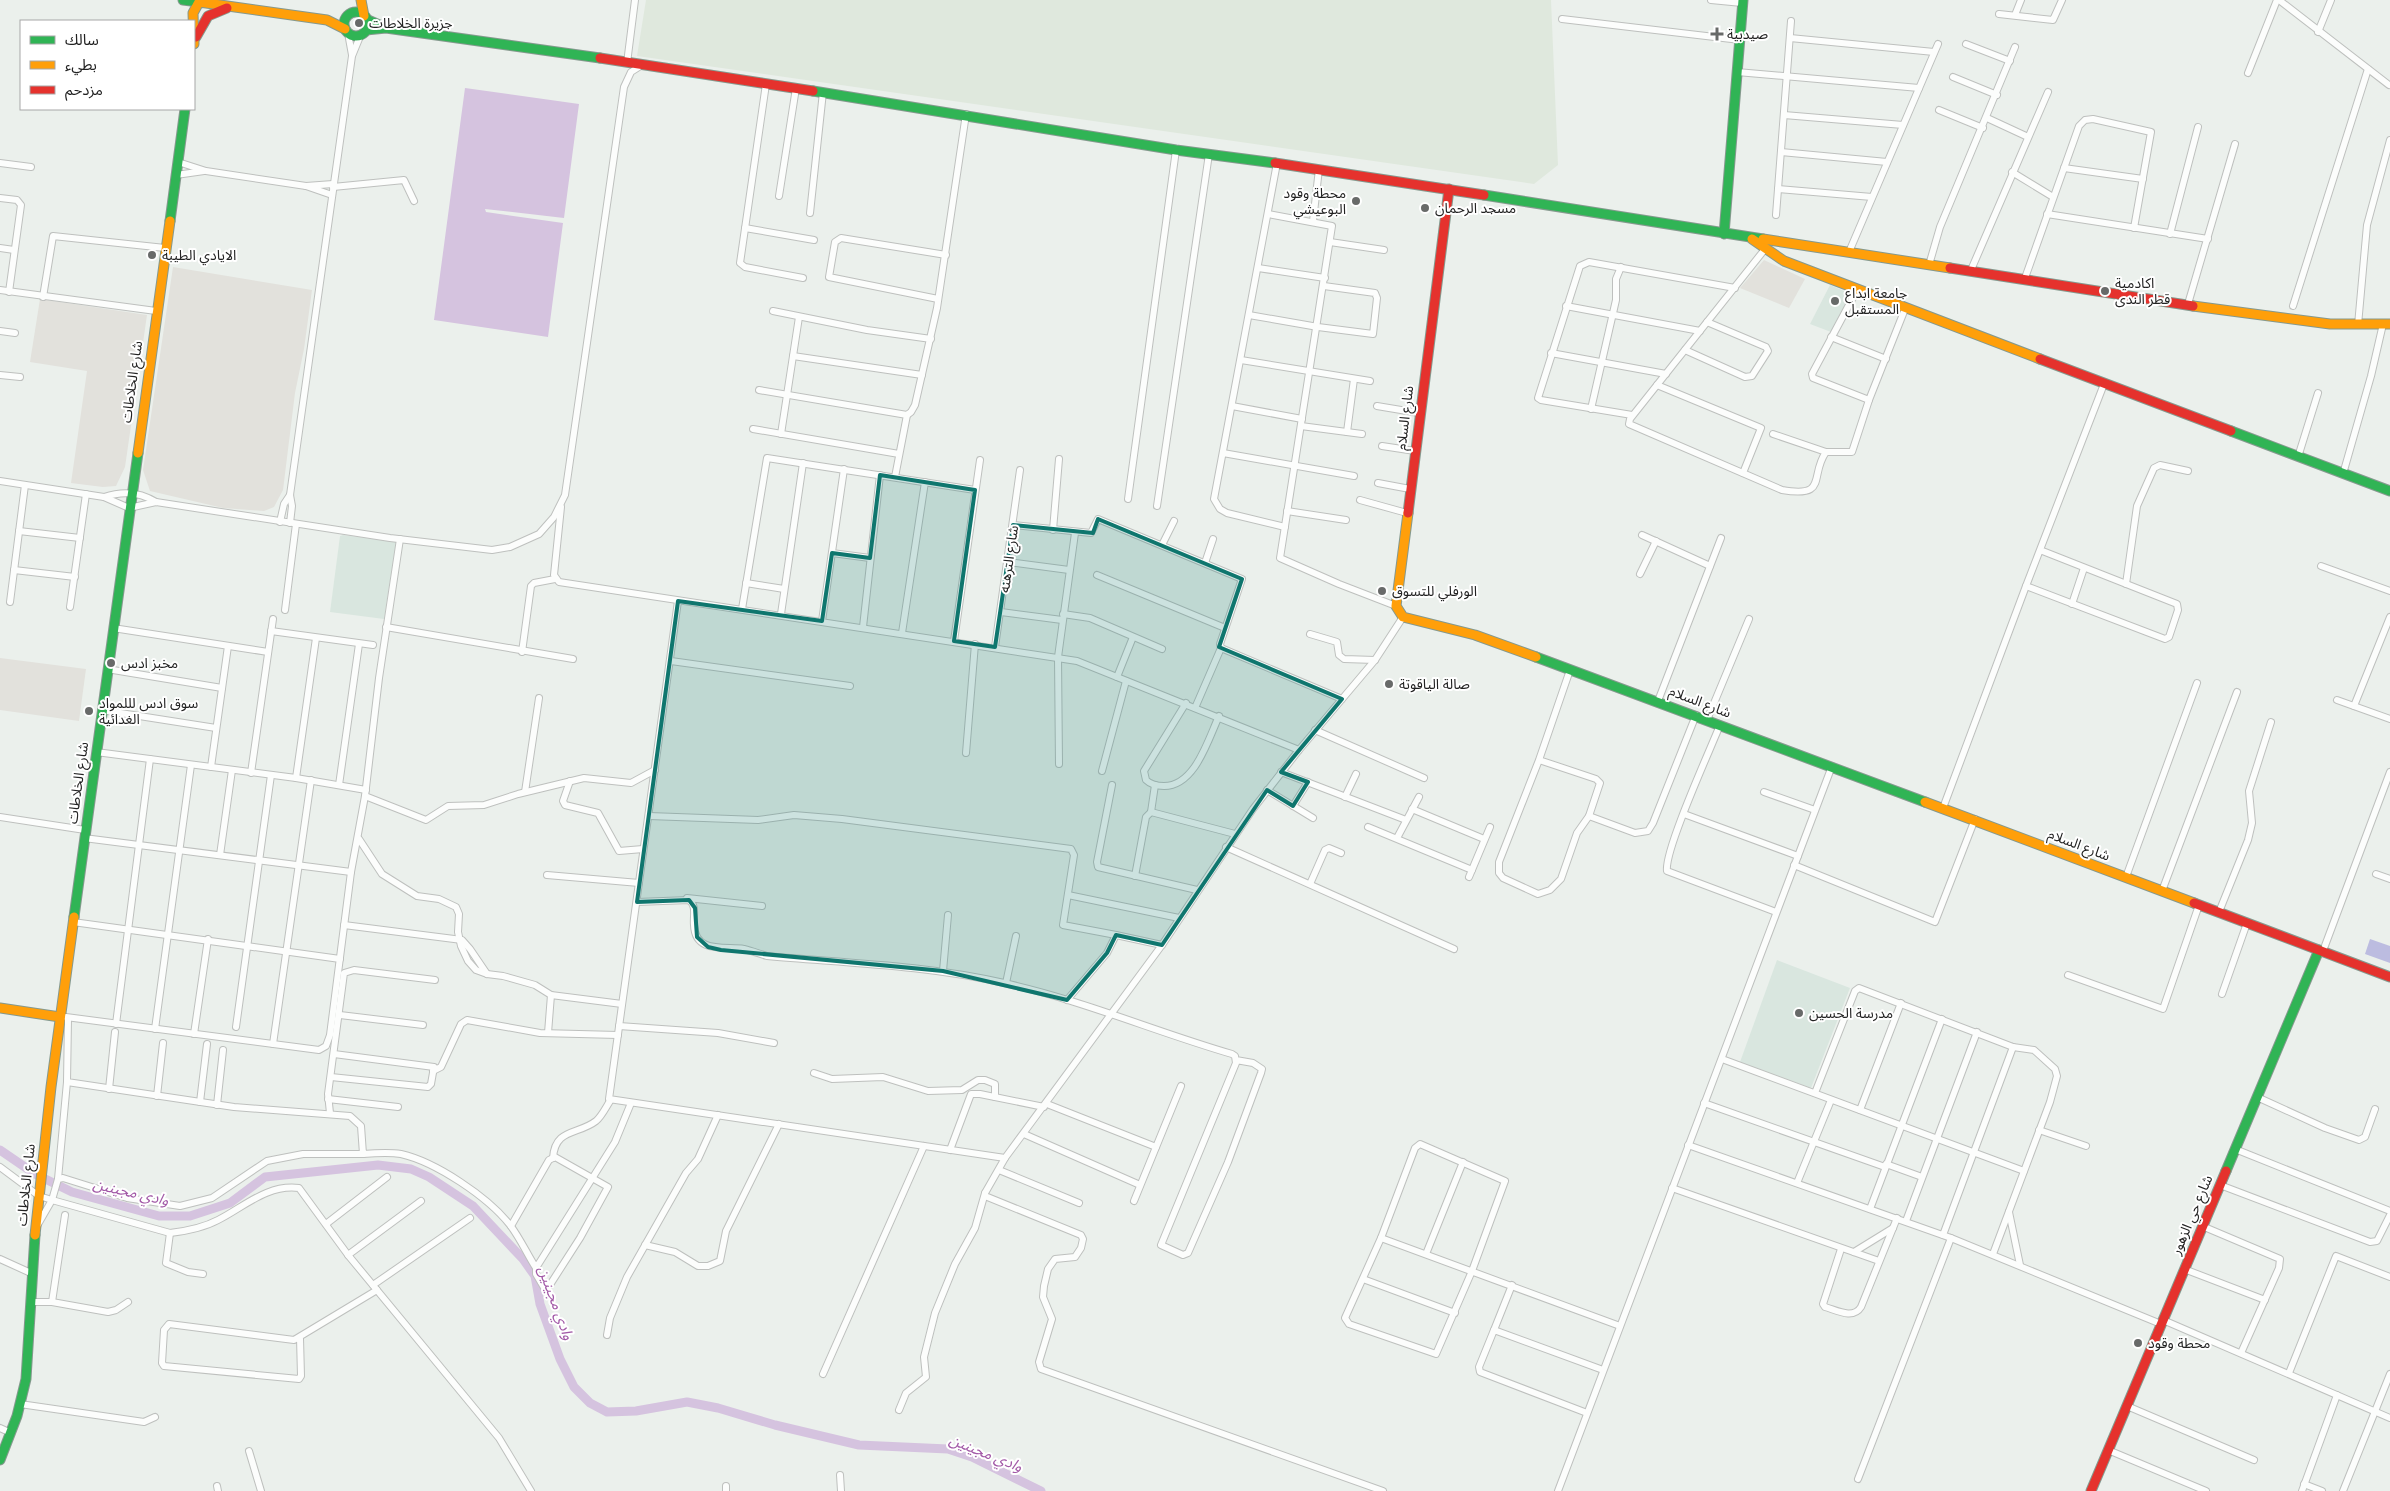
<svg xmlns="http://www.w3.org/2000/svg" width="2390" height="1491" viewBox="0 0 2390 1491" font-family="'Nunito Sans','Noto Sans Arabic',sans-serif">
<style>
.industrial{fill:#e2e1dc}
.built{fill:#d9e6df}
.military{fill:#dfe8dd}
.pitch{fill:#bcbce0}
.water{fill:#d5c3df}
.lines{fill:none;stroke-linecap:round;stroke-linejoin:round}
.river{stroke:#d5c3df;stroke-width:9}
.street-casing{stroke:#bec0be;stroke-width:8}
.fast-casing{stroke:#85998e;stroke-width:11}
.slow-casing{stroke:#85998e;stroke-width:11}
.jam-casing{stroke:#85998e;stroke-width:11}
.street{stroke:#fcfdfc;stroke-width:6}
.fast{stroke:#30b455;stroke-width:9}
.slow{stroke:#ff9f0a;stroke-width:9}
.jam{stroke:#e5322d;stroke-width:9}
.marked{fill:#0f766e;fill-opacity:0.2;stroke:#0f766e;stroke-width:4;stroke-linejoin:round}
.poi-dot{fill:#686a69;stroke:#fff;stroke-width:2}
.labels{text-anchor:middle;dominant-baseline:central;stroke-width:4;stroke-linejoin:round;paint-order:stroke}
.poi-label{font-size:14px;fill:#222;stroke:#fff;text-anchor:start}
.street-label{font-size:14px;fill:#222;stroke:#fff}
.water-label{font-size:15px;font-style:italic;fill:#a259a7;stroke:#fff}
</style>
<rect width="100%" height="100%" fill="#ebf0ec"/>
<g class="industrial">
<path d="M1764,260L1805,279L1789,308L1740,288Z"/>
<path d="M173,267L312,290L304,349L295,393L283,490L274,507L264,511L223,508L150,491L143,470Z"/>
<path d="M40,299L147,315L125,467L116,486L103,487L71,483L87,371L30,362Z"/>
<path d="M0,658L86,669L79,721L0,710Z"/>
</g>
<g class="built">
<path d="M1830,285L1851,294L1831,332L1810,324Z"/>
<path d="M343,535L396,542L384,619L330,612L340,536Z"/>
<path d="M1777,960L1850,988L1811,1088L1740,1062Z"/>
</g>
<path class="military" d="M646,0H1551L1558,165L1534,184L637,56Z"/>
<path class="pitch" d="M2370,939L2390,946V963L2365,954Z"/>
<path class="water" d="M465,88L579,104L564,218L485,209L486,212L563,223L548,337L434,320Z"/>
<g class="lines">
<path class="river" d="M0,1150L35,1174L72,1192L159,1216H190L230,1203L265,1177L378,1165L411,1169L429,1177L473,1206L523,1259L535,1276L540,1304L560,1359L574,1387L590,1403L607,1412L636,1411L687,1402L718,1408L775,1425L859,1445L948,1449L972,1457L1041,1491"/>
<g class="street-casing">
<g id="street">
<path d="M1711,0L1742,3"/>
<path d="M2279,0L2389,85"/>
<path d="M1999,14L2053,20L2062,0"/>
<path d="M2015,15L2021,0"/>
<path d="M1562,19L1740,40"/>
<path d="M2318,32L2331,0"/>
<path d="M348,33L352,55"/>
<path d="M1790,38L1934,52"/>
<path d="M1966,44L2010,61"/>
<path d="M627,63L635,0"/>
<path d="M1737,72L1919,88"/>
<path d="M2248,73L2277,0"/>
<path d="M1953,77L1997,95"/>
<path d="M766,84L740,263L745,267L803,278"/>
<path d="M1939,110L1983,128"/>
<path d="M1784,115L1903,125"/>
<path d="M1987,118L2028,137"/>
<path d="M1781,152L1887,162"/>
<path d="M178,162L206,171L306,186L332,195"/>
<path d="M0,163L31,167"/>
<path d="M1277,163L1214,499L1220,509L1227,513L1285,527"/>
<path d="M2064,168L2143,179"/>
<path d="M2012,172L2053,197"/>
<path d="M176,175L204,171"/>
<path d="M306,186L333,184"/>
<path d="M333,187L404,180L414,201"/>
<path d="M1778,189L1872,197"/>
<path d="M779,196L796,88"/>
<path d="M0,198L17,200L21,205L9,292"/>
<path d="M810,213L823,92"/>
<path d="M1268,214L1332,226L1280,558L1339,584L1396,606"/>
<path d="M2047,214L2208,239"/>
<path d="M1776,215L1791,21"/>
<path d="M1313,221L1319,169"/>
<path d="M745,228L814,240"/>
<path d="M2170,234L2198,127"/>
<path d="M1330,242L1384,250"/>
<path d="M0,248L14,250"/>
<path d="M1765,249L1630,419L1629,424L1782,490C1829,498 1809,476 1826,452H1852L1869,400"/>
<path d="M1849,252L1938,44"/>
<path d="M1929,265L1940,227L2015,47"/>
<path d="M1258,268L1325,278"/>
<path d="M1971,270L2048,92"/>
<path d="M2025,278L2079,126L2085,120L2093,119L2151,132L2134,228"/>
<path d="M0,290L156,311"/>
<path d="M1857,290L1812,374L1813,378L1869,400L1905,309"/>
<path d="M43,297L53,236L165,248"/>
<path d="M938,299L829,277L835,242L841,238L946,255"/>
<path d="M2188,304L2235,144"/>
<path d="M1566,306L1700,331"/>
<path d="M2293,306L2368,69"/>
<path d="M773,311L867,330L931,339"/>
<path d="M1249,315L1318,327L1373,334L1377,298L1375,293L1324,286"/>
<path d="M2358,325L2367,225L2390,140"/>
<path d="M0,331L15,333"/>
<path d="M1831,337L1886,359"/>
<path d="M1685,350L1745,377L1752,376L1768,351L1766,347L1707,322"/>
<path d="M1551,353L1666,374"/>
<path d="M793,356L922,375"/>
<path d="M1241,360L1370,381"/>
<path d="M0,375L20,377"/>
<path d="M1657,385L1761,428L1743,473"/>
<path d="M759,390L907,415L911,412L915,405L937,308L966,114"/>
<path d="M1232,406L1302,419"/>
<path d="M1377,406L1419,413"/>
<path d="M1591,409L1616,300V279L1621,267"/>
<path d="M1632,415L1541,400L1538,398L1580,266L1589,262L1735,288"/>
<path d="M1301,426L1362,434"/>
<path d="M753,429L899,454"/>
<path d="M1347,432L1354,379"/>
<path d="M781,434L799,317"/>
<path d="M1773,434L1826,452"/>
<path d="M1382,446L1415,451"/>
<path d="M1223,453L1354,476"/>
<path d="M2298,457L2318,393"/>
<path d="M2343,474L2371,376L2383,324"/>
<path d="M895,477L907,415"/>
<path d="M0,481L104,497L129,508L156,502L390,538L492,550L510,547L539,534L554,517L565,495L624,87L631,72L642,65"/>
<path d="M1378,483L1410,489"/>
<path d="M104,497C122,491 140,492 156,502"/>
<path d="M1128,499L1176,150"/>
<path d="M1360,500L1407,513"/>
<path d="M1157,506L1209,154"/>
<path d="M561,507L554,575L559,582L1077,661L1299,750"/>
<path d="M1287,511L1346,520"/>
<path d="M280,522L284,504L290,495"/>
<path d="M290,523L292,506L290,495L352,56L361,34"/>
<path d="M1013,525L1091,533L1098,519L1242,579L1220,644L1221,648L1195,708"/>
<path d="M1053,530L1059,459"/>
<path d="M19,531L80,538"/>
<path d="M1642,535L1710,566"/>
<path d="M1162,545L1174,521"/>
<path d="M2040,550L2177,604L2178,610L2169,637L2165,639L2026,586L2104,384"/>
<path d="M832,553L870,558"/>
<path d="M1008,562L1069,570"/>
<path d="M1205,563L1213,539"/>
<path d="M2321,566L2390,591"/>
<path d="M14,570L75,577"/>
<path d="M1640,574L1656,541"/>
<path d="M1097,575L1225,628"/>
<path d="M746,583L784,589"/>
<path d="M2126,584L2137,506L2154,468L2160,465L2188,471"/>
<path d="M678,601L609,1099L1005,1158L1162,945L1253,809L1299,750L1375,660L1403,617"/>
<path d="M10,602L25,485"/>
<path d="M2072,604L2084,568"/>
<path d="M70,607L86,494"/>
<path d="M742,609L767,458L975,490"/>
<path d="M285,610L296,524"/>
<path d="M1001,612L1062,620"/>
<path d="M781,614L803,463"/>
<path d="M1063,614L1090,618L1162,649"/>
<path d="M822,621L844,469"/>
<path d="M386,627L573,659"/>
<path d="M863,627L880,475"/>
<path d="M113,628L268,652"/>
<path d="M271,631L373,645"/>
<path d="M902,633L925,482"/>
<path d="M1310,634L1337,642L1339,655L1344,659L1375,660"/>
<path d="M954,641L980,460"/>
<path d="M995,647L1020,470"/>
<path d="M1221,648L1342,699"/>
<path d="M522,652L531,586L534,583L555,579"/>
<path d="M671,661L850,686"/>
<path d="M107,669L222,688"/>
<path d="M1117,677L1133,637"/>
<path d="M2337,700L2390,719"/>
<path d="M1658,701L1721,538"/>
<path d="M1186,703L1144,771L1146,780C1151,785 1157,786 1164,786C1195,786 1208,740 1219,716"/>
<path d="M2354,706L2390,617"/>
<path d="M101,710L216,728"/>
<path d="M1707,720L1749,619"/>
<path d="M1720,725C1710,750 1664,851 1667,871L1776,912"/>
<path d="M1315,730L1424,778"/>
<path d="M96,752L296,778L366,790"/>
<path d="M966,753L975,644"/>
<path d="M1539,760L1596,779L1600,783L1589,816L1577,833L1561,879L1550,890L1538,894L1503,878L1499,873V862L1539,760L1570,670"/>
<path d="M1059,764L1058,657L1075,533"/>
<path d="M211,767L228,646"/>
<path d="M1102,771L1126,681"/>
<path d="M1281,772L1406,820"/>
<path d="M251,773L273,619"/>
<path d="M296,778L316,638"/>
<path d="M570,781L563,801L565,805L598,813L619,851L643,849"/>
<path d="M339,785L359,644"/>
<path d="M1112,785L1097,862L1098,867L1197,890"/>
<path d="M1267,790L1313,818"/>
<path d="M525,792L539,698"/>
<path d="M1764,792L1815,810"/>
<path d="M365,796L426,820L448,806L484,805L518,794L584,778L631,783L655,770"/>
<path d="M1345,797L1356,774"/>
<path d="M1293,806L1308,782"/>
<path d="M1943,808L2026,586"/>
<path d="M1412,809L1484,839"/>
<path d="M1151,812L1235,834"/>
<path d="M1684,814L1798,856"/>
<path d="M649,816L758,820L794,815L842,819L1071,849L1074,855L1063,925L1116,935"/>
<path d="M1589,816L1635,833L1648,831L1653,823L1696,715"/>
<path d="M0,817L85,830"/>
<path d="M1368,827L1472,870"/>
<path d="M84,838L351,872"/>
<path d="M1397,838L1419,797"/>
<path d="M359,839L382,874L417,896L439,899L456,907L459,914L458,932L461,946L468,961L476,970L487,974L503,976L535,985L551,995L622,1004"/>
<path d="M1226,847L1454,949"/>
<path d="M220,855L232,770"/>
<path d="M1794,865L1935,922L1975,819"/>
<path d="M2376,874L2390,879"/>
<path d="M547,875L639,883"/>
<path d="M1135,876L1146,817L1151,812L1155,785"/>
<path d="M1469,877L1490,827"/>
<path d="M2126,877L2197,683"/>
<path d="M1310,884L1325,850L1329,848L1341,853"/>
<path d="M2162,891L2237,692"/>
<path d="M1068,895L1179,918"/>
<path d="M687,898L762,906"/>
<path d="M637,902L689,900C697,906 693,916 694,925C695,954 725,946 744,949C752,951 760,954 767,956C846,963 926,965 1004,983C1082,1000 1156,1032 1232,1054L1235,1056L1236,1063L1161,1245L1183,1255L1188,1253L1228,1162L1261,1073L1262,1069L1253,1063L1236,1060"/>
<path d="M2219,912L2248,840L2252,823L2249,791L2271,722"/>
<path d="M73,922L340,959"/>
<path d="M344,925L462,940L470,949L487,974"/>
<path d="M2323,951L2390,772"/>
<path d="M943,971L948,915"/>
<path d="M2068,975L2163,1009L2199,905"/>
<path d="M1006,983L1016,936"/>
<path d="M2222,994L2247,923"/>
<path d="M1067,1000L1107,953L1116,935L1162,945"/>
<path d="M340,1015L423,1025"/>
<path d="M66,1017L319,1050L326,1046L330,1035L351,872L365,796L379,678L400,539"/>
<path d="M68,1018L67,1082L234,1107L350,1116L361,1126L363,1154C375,1153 389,1152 401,1154C436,1162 488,1197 510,1225C520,1238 527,1254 536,1268L615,1142L631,1103"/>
<path d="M116,1024L150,759"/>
<path d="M619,1026L718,1033L774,1043"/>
<path d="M236,1027L271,775"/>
<path d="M155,1029L191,765"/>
<path d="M548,1033L551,995"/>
<path d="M194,1034L208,939"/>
<path d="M273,1044L311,780"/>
<path d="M1722,1059L2024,1171"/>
<path d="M433,1071L441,1067L461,1024L467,1020L540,1033L618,1035"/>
<path d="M814,1073L832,1079L883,1077L928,1091L962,1090L978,1080H985L995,1084V1097"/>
<path d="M331,1077L428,1087L431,1084L434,1067L334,1054"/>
<path d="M109,1089L115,1032"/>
<path d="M1815,1093L1855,991L1859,988L2013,1047L2034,1050L2055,1069L2057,1076L2050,1102L1993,1254"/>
<path d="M157,1096L163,1043"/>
<path d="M2257,1097L2325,1128L2359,1140L2365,1137L2375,1109"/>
<path d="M328,1099L398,1107"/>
<path d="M200,1102L207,1044"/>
<path d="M1704,1103L1885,1167"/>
<path d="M1047,1104L1156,1147"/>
<path d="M217,1105L223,1050"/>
<path d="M1860,1110L1901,1003"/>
<path d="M330,1113L328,1094L344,973L354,970L435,980"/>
<path d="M2039,1130L2086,1146"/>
<path d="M1024,1134L1140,1185"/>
<path d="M1420,1144L1505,1181L1472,1271L1436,1354L1349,1324L1345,1318L1381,1238L1415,1148Z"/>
<path d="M1688,1145L1951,1238L2161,1324"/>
<path d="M2235,1149L2390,1211"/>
<path d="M950,1150L971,1094H980L1044,1107"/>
<path d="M553,1158C555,1128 578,1135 596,1121C602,1116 606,1107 610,1101"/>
<path d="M1005,1158L985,1193V1196L1081,1235L1083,1239L1081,1248L1075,1257L1055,1259L1048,1269L1044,1286L1043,1297L1052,1319L1039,1362L1041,1369L1383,1491"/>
<path d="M1886,1164L1922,1177"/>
<path d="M0,1167L39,1196L52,1200L58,1179L63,1178L127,1198L180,1206L212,1198L267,1161L303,1154H363"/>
<path d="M999,1170L1079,1203"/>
<path d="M58,1179L67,1082"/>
<path d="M1797,1183L1831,1100"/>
<path d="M2220,1185L2370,1242L2377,1241L2390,1215"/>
<path d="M1672,1188L1879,1261"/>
<path d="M1134,1201L1181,1086"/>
<path d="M1870,1209L1942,1019"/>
<path d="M2009,1212L2020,1265"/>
<path d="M1906,1221L1977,1032"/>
<path d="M326,1224L387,1177"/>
<path d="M37,1226L52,1200L170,1233C187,1231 203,1228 218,1220C244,1207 267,1184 299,1188L348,1255L499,1438L531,1491"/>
<path d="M511,1226L549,1160L555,1157L608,1187L580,1238L546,1291L536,1274V1268"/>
<path d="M2202,1226L2280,1259L2279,1268L2241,1353"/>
<path d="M170,1233L166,1263L188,1272L203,1274"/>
<path d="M1943,1235L2013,1047"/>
<path d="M1381,1238L1620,1326"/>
<path d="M645,1245L675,1252L698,1266H708L720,1261L726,1231L779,1124"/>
<path d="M1841,1249L1823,1304L1825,1307C1836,1310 1853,1320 1861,1307L1897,1218"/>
<path d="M1854,1252L1893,1228"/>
<path d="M1426,1254L1463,1162"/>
<path d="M348,1255L421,1201"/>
<path d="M0,1259L33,1274"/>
<path d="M2184,1269L2265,1300"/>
<path d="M1363,1279L1455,1313"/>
<path d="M373,1285L470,1218"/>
<path d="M32,1302H52L108,1312L116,1310L128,1302"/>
<path d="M52,1302L65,1215"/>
<path d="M2163,1320L2390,1418"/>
<path d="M1494,1330L1512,1285"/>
<path d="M607,1335L610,1318L627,1277L686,1173L698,1159L718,1115"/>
<path d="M300,1338L301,1376L299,1379L164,1366L162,1363L164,1330L169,1324L294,1340L377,1290"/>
<path d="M2289,1373L2336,1256L2390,1277"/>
<path d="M823,1374L924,1146"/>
<path d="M20,1404L144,1422L155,1417"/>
<path d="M2127,1406L2254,1460"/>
<path d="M899,1410L906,1393L926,1377L924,1357L935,1313L955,1264L975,1228L985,1193"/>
<path d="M1587,1413L1480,1372L1479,1367L1494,1330L1603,1370"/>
<path d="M0,1428L11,1433"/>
<path d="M2108,1450L2206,1491"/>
<path d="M249,1451L261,1491"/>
<path d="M840,1475L841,1491"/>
<path d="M1858,1479L1951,1238"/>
<path d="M2304,1484L2322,1491"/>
<path d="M217,1486L218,1491"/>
<path d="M726,1491V1486"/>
<path d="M1558,1491L1832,766"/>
<path d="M2302,1491L2337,1395"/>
<path d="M2343,1491L2390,1374"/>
</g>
</g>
<g class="fast-casing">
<g id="fast">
<path d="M183,0L199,2"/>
<circle cx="356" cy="24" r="12"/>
<path d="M366,19L384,27"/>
<path d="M366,30L386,28L600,58"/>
<path d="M813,91L1176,150L1275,163"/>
<path d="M1484,195L1763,239"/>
<path d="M170,221L185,109"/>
<path d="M1724,234L1743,0"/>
<path d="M2231,431L2390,491"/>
<path d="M1536,657L1925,802"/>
<path d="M74,917L138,453"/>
<path d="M2226,1171L2319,950"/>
<path d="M0,1460L17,1416L26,1379L35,1235"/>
</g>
</g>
<g class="slow-casing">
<g id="slow">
<path d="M361,0L364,16"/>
<path d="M194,44L193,13L199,2L327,20L345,29"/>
<path d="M1752,239L1784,261L2040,359"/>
<path d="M1763,239L1950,268"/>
<path d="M2193,306L2330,324H2390"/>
<path d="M138,453L170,221"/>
<path d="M1408,513L1396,606L1403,617L1475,635L1536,657"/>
<path d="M1925,802L2194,903"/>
<path d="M0,1008L60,1017"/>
<path d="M35,1235L51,1087L74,917"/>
</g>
</g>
<g class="jam-casing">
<g id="jam">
<path d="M196,37L208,16L227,8"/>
<path d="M600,58L813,91"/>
<path d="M1275,163L1484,195"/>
<path d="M1950,268L2193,306"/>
<path d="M2040,359L2231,431"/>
<path d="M1408,513L1449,189"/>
<path d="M2194,903L2390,977"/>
<path d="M2091,1491L2226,1171"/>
</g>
</g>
<use href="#street" class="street"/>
<use href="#fast" class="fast"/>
<use href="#slow" class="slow"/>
<use href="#jam" class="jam"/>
</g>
<path class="marked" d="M880,475L975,490L954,641L995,647L1013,525L1093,533L1098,519L1242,579L1219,647L1342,699L1281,772L1308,782L1293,806L1267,790L1162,945L1116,935L1107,953L1067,1000L943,971L721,950L708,947L697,937L695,908L689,900L637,902L678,601L822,621L832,553L870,558Z"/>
<g class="poi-dot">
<circle cx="359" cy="23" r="5"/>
<path d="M1714.5 26.5h5v5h5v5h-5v5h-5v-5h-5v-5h5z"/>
<circle cx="1356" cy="201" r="5"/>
<circle cx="1425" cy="208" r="5"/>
<circle cx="152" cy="255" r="5"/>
<circle cx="2105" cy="291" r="5"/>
<circle cx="1835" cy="301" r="5"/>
<circle cx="1382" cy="591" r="5"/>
<circle cx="111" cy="663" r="5"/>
<circle cx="1389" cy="684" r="5"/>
<circle cx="89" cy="711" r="5"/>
<circle cx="1799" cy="1013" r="5"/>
<circle cx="2138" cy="1343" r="5"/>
</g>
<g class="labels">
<g class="poi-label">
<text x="369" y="23">جزيرة الخلاطات</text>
<text x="1727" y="34">صيدبية</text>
<text x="1346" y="193" text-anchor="end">محطة وقود<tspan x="1346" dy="16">البوعيشي</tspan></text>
<text x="1435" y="208">مسجد الرحمان</text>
<text x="162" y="255">الايادي الطيبة</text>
<text x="2115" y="283">اكادمية<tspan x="2115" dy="16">قطر الندى</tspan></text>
<text x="1845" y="293">جامعة ابداع<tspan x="1845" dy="16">المستقبل</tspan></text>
<text x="1392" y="591">الورفلي للتسوق</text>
<text x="121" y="663">مخبز ادس</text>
<text x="1399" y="684">صالة الياقوتة</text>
<text x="99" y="703">سوق ادس لللمواد<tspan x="99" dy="16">الغدائية</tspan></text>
<text x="1809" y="1013">مدرسة الحسين</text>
<text x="2148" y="1343">محطة وقود</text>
</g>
<g class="street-label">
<text transform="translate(132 382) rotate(-82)">شارع الخلاطات</text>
<text transform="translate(1405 418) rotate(-83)">شارع السلام</text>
<text transform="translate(1009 559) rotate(-82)">شارع الترهنه</text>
<text transform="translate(1700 702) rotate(21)">شارع السلام</text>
<text transform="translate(78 783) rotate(-82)">شارع الخلاطات</text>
<text transform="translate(2079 845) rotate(21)">شارع السلام</text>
<text transform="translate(26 1185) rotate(-84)">شارع الخلاطات</text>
<text transform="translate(2192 1215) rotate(-67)">شارع حي الزهور</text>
</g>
<g class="water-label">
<text transform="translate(131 1192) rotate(13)">وادي مجينين</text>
<text transform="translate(556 1303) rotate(70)">وادي مجينين</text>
<text transform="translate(986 1453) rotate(22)">وادي مجينين</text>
</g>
</g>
<rect x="20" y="20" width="175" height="90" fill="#ffffff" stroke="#a7a7a7"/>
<rect x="30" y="36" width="25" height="8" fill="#30b455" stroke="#a7a7a7"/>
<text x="65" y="45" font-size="15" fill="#222222">سالك</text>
<rect x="30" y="61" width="25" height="8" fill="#ff9f0a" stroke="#a7a7a7"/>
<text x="65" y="70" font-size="15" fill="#222222">بطيء</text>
<rect x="30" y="86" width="25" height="8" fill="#e5322d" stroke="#a7a7a7"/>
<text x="65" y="95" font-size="15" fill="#222222">مزدحم</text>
</svg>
